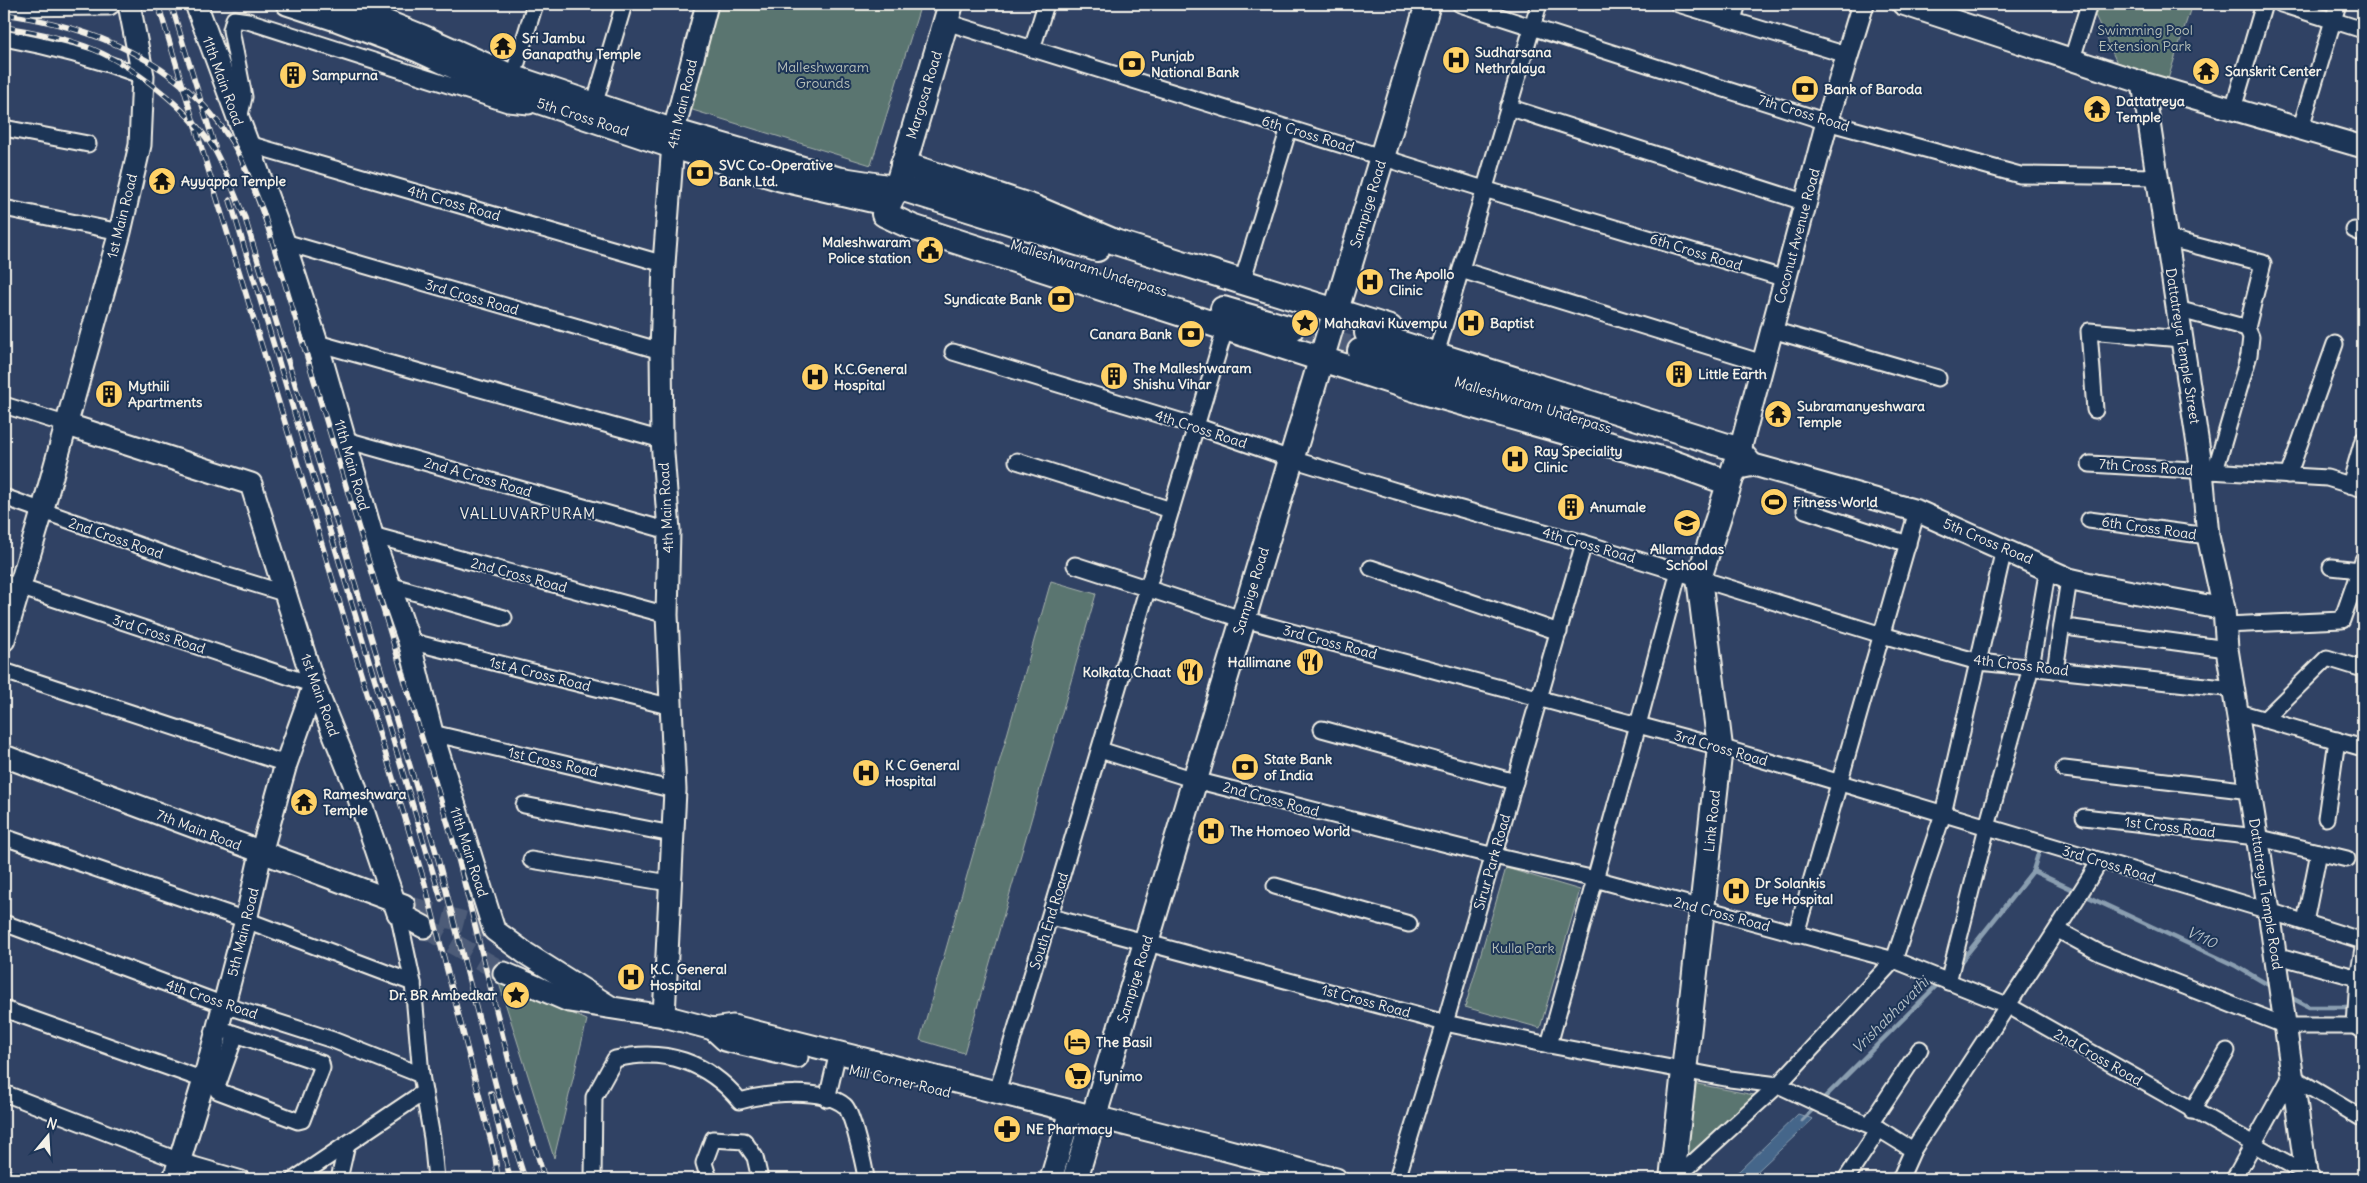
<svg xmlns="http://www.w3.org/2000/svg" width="2367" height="1183" viewBox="0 0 2367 1183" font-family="Delius,sans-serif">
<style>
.green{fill:#5a7470;stroke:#a7b2ac}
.water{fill:#44668a;stroke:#8a9eb0}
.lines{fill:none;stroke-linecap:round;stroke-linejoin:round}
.stream{stroke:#8a9eb0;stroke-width:4.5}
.secondary-tunnel{stroke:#4d5c78;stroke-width:21;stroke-dasharray:21 11;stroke-linecap:butt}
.primary-tunnel{stroke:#4d5c78;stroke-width:24;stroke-dasharray:24 12;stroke-linecap:butt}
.street-casing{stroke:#f4f1e8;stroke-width:19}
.secondary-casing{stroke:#f4f1e8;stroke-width:25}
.primary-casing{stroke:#f4f1e8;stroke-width:28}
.street{stroke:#1d3557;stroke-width:15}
.secondary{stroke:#1d3557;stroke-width:21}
.primary{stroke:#1d3557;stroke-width:24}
.rail-casing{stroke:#f4f1e8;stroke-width:5.5}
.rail{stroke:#1d3557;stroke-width:4;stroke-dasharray:11;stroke-linecap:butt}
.labels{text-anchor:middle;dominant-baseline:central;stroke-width:4;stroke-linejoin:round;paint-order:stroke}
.park-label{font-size:14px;fill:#b6bfb8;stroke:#1d3557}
.poi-label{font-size:14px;font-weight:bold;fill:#f4f1e8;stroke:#1d3557;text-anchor:start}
.street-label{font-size:14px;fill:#f4f1e8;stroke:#1d3557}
.neighbourhood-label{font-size:15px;letter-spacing:1px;fill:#f4f1e8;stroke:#1d3557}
.water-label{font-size:15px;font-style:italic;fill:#b6c0c7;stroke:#1d3557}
</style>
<rect width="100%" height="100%" fill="#304264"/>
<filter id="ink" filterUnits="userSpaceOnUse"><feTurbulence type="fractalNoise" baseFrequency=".02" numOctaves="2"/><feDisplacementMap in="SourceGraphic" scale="10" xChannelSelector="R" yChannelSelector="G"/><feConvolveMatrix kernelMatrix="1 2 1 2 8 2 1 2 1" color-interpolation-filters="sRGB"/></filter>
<g filter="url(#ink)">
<g class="green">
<path d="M718,4H921L871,165L686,108Z"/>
<path d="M2097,4H2192L2167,82L2119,67L2094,13Z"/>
<path d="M1051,581L1096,594L964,1053L920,1040Z"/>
<path d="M1506,868L1580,890L1540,1028L1465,1007Z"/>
<path d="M498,980L587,1020L554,1158Z"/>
<path d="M1692,1083L1754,1095L1684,1167Z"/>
</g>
<path class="water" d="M1798,1114L1813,1119L1749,1179H1725L1739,1171Z"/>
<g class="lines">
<g class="stream">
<path d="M2033,871L2236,966L2272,987"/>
<path d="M1958,965L2033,871L2039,851"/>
<path d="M2288,996L2309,1007H2354"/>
<path d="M1821,1101L1941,981"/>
<path d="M1802,1120L1816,1106"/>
</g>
<g class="secondary-tunnel">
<path d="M413,908L494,930"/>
<path d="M424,927L504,973"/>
</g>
<path class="primary-tunnel" d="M1291,329L1360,351"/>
<g class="street-casing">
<g id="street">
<path d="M1460,4L1827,122L2020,175L2156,177"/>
<path d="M1678,4L1847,55"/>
<path d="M2281,4L2363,30"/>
<path d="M1733,19L1738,4"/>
<path d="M946,22L1484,189L1786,279"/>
<path d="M4,38C52,47 97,59 143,76"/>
<path d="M1032,49L1046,4"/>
<path d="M2072,59L2089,4"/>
<path d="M513,76L535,4"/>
<path d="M595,102L624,4"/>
<path d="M1508,107L1807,203"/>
<path d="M2233,109L2264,4"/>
<path d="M239,119L244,97L231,30L234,19L248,21L508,104L529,106"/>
<path d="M2301,127L2338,4"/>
<path d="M4,128L88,144"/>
<path d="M245,143L664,264"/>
<path d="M4,208L120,232"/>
<path d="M2354,230L2363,234"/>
<path d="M2166,238L2263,263L2247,328L2251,337L2249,355L2215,471"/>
<path d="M284,242L661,351"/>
<path d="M1461,270L1763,363"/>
<path d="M1242,282L1289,128"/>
<path d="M2177,309L2247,328"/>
<path d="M1772,330L1938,378"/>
<path d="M317,343L662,440"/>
<path d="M1439,344L1539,4"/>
<path d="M953,352L1196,426L1282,456L1396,491L1584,543L1882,635L1979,662L2234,689"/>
<path d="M4,405L65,424"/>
<path d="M2095,410L2089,331L2181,339"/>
<path d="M346,440L669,531"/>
<path d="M1017,461L1171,510"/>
<path d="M2090,464L2327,478L2363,489"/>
<path d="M2288,476L2335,344"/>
<path d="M2350,485L2363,440"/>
<path d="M4,497L205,569L287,594"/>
<path d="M1805,510L1908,544"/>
<path d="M2089,520L2208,536"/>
<path d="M372,535L667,615"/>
<path d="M1075,565L1232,616L1720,747L2269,911L2363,941"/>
<path d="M2331,567L2360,570"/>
<path d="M1371,568L1559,632"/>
<path d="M4,582L314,685"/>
<path d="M389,585L504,618"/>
<path d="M2225,625L2342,620L2363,560"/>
<path d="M2073,628L2227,649"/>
<path d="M409,641L672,707"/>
<path d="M2055,670L2069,579"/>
<path d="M4,671L286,764"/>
<path d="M2238,712L2363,748"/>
<path d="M2264,720L2327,658L2363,669"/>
<path d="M1322,729L1515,782"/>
<path d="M432,733L675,790"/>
<path d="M1100,750L1195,780L1494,856L1595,879L1894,960L2007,1005L2312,1177"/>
<path d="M2064,769L2251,791"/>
<path d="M524,805L672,834"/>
<path d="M2084,817L2256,837L2347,859"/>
<path d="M2326,818L2337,740"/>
<path d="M4,837L246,920L413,983"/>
<path d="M531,860L669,883"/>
<path d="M1275,886L1409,924"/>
<path d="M398,913L413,983L421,1075L432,1138L436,1179"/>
<path d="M1051,917L1445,1023L1549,1045L1730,1079L1778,1085L1825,1107L1879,1129L1913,1150C1975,1054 2040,959 2100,861"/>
<path d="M2305,922L2319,852"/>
<path d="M4,923L224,1005L333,1040L421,1075"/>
<path d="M2058,930L2100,953L2286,1026H2355"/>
<path d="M1796,934L1917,511"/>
<path d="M2275,955L2358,978L2355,1026L2362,1031"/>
<path d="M2358,978L2363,948"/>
<path d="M1948,982L1987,827L2031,667L2048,568"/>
<path d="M4,1009L204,1080"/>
<path d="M218,1028L318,1062L321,1063L322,1068L302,1120L298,1121L218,1091L217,1087L236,1034"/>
<path d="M1549,1045L1638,725L1679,571"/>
<path d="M997,1092L1226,326"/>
<path d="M4,1093L180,1161L242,1179"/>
<path d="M827,1099L838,1052"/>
<path d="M2192,1111L2227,1051"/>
<path d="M1870,1124L1920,1049"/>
<path d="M4,1178L8,1179"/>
<path d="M295,1179L424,1092"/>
<path d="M339,1179L347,1144"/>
<path d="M593,1179L594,1097L615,1059C664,1047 708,1062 740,1101C767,1093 822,1087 845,1106C852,1111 865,1169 866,1179"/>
<path d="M709,1179L704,1163L713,1139L744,1141L755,1157L760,1179"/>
<path d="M1397,1179L1445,1023L1584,543"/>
<path d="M1675,1179L1778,1085L1894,960L1943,814L2004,549"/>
<path d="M1846,1179L1879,1129"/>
<path d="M1900,1179L1913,1150"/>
<path d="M2234,1179L2291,1076L2363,1119"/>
</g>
</g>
<g class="secondary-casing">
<g id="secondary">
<path d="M196,4L284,242L317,343L372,535L409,641L432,733L494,930L525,953L609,1006"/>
<path d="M287,4L336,20L418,51L504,91L671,147L780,180L888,205"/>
<path d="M343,4L423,36L513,76L674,130L839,178L897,187"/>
<path d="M1903,4L2143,83L2363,147"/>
<path d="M4,5L109,4"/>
<path d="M2143,83L2202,471L2208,536L2224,609L2227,649L2269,911L2307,1179"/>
<path d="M65,424L251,484L314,685L353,781L398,913L424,927"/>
<path d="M1751,463L1740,450L1744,435L1827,122L1863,4"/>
<path d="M1734,469L1754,465L1917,511L2069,579L2095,585L2224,609"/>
<path d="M4,640L42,512L120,232L140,145L143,76L129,4"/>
<path d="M4,756L404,905"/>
<path d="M504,973L569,1001L664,1016L713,1029L733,1026L1203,1144L1336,1179"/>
<path d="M664,1016L675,790L667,615L669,531L662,440L661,351L664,264L674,130L707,4"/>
<path d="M713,1029L725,1040L797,1057"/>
<path d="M174,1179L204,1080L246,920L261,853L286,764L314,685"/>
<path d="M1051,1179L1071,1111"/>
</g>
</g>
<g class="primary-casing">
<g id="primary">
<path d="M951,4L897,187L884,214L912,227L1424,392L1668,461L1729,483"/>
<path d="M903,164L1035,208L1115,242L1390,328"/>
<path d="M897,187L1097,249"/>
<path d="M1223,309L1291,329"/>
<path d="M1367,333L1740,450L1699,578L1720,747L1672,1179"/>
<path d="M1360,351L1549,411"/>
<path d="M1075,1179L1428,4"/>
</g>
</g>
<use href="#street" class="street"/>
<use href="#secondary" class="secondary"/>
<use href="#primary" class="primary"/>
<g class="rail-casing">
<g id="rail">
<path d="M158,4L425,884L495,1157L498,1179"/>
<path d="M171,4L215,147"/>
<path d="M4,14C91,26 180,61 230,139C244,160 253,188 263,211L457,854L515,1085L545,1179"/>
<path d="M4,27C31,31 59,37 85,46C131,63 188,108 214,149C226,170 235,196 245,218L438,859L497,1090L525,1179"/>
<path d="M230,200L441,899"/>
<path d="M491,1093L510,1179"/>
</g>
</g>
<use href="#rail" class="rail"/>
</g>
</g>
<defs>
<g id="temple-disc" transform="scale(1.4375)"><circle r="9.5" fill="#ffd166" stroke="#1d3557"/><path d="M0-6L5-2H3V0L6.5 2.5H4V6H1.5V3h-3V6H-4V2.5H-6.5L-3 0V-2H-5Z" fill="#111"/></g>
<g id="hospital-disc" transform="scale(1.4375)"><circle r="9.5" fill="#ffd166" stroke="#1d3557"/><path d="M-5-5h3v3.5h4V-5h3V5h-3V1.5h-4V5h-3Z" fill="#111"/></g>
<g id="bank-disc" transform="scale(1.4375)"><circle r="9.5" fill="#ffd166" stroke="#1d3557"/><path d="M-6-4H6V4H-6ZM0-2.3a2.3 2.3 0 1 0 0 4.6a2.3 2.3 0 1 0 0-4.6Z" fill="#111"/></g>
<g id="building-disc" transform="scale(1.4375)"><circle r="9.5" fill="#ffd166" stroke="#1d3557"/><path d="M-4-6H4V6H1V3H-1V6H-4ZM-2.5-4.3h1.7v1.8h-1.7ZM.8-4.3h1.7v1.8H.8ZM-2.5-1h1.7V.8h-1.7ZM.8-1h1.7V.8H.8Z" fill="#111"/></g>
<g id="civic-disc" transform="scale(1.4375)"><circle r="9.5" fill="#ffd166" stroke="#1d3557"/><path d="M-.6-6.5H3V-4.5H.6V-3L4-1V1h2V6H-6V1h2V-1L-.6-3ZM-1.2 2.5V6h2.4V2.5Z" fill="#111"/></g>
<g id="sight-disc" transform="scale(1.4375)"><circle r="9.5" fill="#ffd166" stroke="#1d3557"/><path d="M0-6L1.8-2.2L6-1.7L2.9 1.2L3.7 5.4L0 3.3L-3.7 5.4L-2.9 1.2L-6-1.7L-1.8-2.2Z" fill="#111"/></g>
<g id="stadium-disc" transform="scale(1.4375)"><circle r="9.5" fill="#ffd166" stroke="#1d3557"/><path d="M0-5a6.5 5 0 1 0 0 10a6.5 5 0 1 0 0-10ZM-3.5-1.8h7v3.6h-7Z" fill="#111"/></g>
<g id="school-disc" transform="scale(1.4375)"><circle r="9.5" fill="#ffd166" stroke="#1d3557"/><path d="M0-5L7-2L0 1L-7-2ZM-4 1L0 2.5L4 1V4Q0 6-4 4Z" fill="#111"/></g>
<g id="restaurant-disc" transform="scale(1.4375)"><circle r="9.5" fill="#ffd166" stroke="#1d3557"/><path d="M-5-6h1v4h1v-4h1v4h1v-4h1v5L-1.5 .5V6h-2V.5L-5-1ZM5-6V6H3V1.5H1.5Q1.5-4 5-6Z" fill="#111"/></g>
<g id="hotel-disc" transform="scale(1.4375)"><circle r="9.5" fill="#ffd166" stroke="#1d3557"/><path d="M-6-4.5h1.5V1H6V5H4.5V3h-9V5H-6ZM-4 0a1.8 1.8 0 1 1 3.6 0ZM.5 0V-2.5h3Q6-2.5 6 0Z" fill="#111"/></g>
<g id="supermarket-disc" transform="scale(1.4375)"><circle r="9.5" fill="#ffd166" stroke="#1d3557"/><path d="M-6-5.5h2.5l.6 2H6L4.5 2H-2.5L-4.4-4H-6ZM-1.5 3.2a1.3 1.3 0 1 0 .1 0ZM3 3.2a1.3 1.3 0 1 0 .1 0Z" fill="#111"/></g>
<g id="pharmacy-disc" transform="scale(1.4375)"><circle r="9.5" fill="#ffd166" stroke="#1d3557"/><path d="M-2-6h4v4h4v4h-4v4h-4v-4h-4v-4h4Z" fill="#111"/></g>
</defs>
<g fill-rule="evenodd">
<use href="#temple-disc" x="503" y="46"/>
<use href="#hospital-disc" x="1456" y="60"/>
<use href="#bank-disc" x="1132" y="64"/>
<use href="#temple-disc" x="2206" y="71"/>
<use href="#building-disc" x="293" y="75"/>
<use href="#bank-disc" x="1805" y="89"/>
<use href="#temple-disc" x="2097" y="109"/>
<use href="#bank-disc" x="700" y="173"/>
<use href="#temple-disc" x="162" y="181"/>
<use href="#civic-disc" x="930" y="250"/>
<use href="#hospital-disc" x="1370" y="282"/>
<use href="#bank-disc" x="1061" y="299"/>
<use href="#sight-disc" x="1305" y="323"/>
<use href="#hospital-disc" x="1471" y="323"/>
<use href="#bank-disc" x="1191" y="334"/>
<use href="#building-disc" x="1679" y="374"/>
<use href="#building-disc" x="1114" y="376"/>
<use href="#hospital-disc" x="815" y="377"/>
<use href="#building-disc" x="109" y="394"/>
<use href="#temple-disc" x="1778" y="414"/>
<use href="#hospital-disc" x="1515" y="459"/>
<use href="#stadium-disc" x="1774" y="502"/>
<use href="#building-disc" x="1571" y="507"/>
<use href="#school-disc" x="1687" y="523"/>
<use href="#restaurant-disc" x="1310" y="662"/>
<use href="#restaurant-disc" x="1190" y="672"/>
<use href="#bank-disc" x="1245" y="767"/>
<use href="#hospital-disc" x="866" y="773"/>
<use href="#temple-disc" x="304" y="802"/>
<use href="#hospital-disc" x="1211" y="831"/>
<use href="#hospital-disc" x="1736" y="891"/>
<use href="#hospital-disc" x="631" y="977"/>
<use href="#sight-disc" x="516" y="995"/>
<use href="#hotel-disc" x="1077" y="1042"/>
<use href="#supermarket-disc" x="1078" y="1076"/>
<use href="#pharmacy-disc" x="1007" y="1129"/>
</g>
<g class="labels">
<g class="park-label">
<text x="2145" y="30">Swimming Pool<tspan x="2145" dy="16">Extension Park</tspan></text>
<text x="823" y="67">Malleshwaram<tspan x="823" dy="16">Grounds</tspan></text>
<text x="1523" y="948">Kulla Park</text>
</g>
<g class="poi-label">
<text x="522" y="38">Sri Jambu<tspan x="522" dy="16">Ganapathy Temple</tspan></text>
<text x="1475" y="52">Sudharsana<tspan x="1475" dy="16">Nethralaya</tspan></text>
<text x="1151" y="56">Punjab<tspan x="1151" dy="16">National Bank</tspan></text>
<text x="2225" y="71">Sanskrit Center</text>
<text x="312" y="75">Sampurna</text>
<text x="1824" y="89">Bank of Baroda</text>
<text x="2116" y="101">Dattatreya<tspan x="2116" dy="16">Temple</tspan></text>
<text x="719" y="165">SVC Co-Operative<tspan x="719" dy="16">Bank Ltd.</tspan></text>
<text x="181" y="181">Ayyappa Temple</text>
<text x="911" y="242" text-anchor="end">Maleshwaram<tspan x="911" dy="16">Police station</tspan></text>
<text x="1389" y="274">The Apollo<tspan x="1389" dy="16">Clinic</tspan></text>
<text x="1042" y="299" text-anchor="end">Syndicate Bank</text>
<text x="1324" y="323">Mahakavi Kuvempu</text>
<text x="1490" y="323">Baptist</text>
<text x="1172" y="334" text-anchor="end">Canara Bank</text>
<text x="1133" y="368">The Malleshwaram<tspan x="1133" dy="16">Shishu Vihar</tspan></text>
<text x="834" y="369">K.C.General<tspan x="834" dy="16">Hospital</tspan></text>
<text x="1698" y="374">Little Earth</text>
<text x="128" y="386">Mythili<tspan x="128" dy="16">Apartments</tspan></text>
<text x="1797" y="406">Subramanyeshwara<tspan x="1797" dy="16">Temple</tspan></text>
<text x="1534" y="451">Ray Speciality<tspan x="1534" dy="16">Clinic</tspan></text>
<text x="1793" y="502">Fitness World</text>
<text x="1590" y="507">Anumale</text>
<text x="1687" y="549" text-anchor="middle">Allamandas<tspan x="1687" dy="16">School</tspan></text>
<text x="1291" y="662" text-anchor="end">Hallimane</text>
<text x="1171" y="672" text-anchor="end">Kolkata Chaat</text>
<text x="1264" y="759">State Bank<tspan x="1264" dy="16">of India</tspan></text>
<text x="885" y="765">K C General<tspan x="885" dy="16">Hospital</tspan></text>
<text x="323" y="794">Rameshwara<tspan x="323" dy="16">Temple</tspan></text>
<text x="1230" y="831">The Homoeo World</text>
<text x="1755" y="883">Dr Solankis<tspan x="1755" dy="16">Eye Hospital</tspan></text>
<text x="650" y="969">K.C. General<tspan x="650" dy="16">Hospital</tspan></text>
<text x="497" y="995" text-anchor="end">Dr. BR Ambedkar</text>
<text x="1096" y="1042">The Basil</text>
<text x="1097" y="1076">Tynimo</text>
<text x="1026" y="1129">NE Pharmacy</text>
</g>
<g class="street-label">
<text transform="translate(223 81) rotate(70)">11th Main Road</text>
<text transform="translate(924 95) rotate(-73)">Margosa Road</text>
<text transform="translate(682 104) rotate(-77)">4th Main Road</text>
<text transform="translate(1804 113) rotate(17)">7th Cross Road</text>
<text transform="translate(583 117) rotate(18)">5th Cross Road</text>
<text transform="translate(1308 134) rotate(17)">6th Cross Road</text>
<text transform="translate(454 203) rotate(16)">4th Cross Road</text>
<text transform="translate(1368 204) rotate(-73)">Sampige Road</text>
<text transform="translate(122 216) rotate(-76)">1st Main Road</text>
<text transform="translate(1797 236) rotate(-75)">Coconut Avenue Road</text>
<text transform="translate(1696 252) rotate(17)">6th Cross Road</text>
<text transform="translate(1089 268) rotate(17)">Malleshwaram Underpass</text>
<text transform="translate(472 297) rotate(16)">3rd Cross Road</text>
<text transform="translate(2183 346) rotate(81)">Dattatreya Temple Street</text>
<text transform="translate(1533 405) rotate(17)">Malleshwaram Underpass</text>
<text transform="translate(1201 429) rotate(18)">4th Cross Road</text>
<text transform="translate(352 465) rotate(74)">11th Main Road</text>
<text transform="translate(2146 467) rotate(4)">7th Cross Road</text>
<text transform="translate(478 477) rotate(16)">2nd A Cross Road</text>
<text transform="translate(666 508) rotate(-93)">4th Main Road</text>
<text transform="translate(2149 528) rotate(8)">6th Cross Road</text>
<text transform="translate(116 538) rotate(19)">2nd Cross Road</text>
<text transform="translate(1988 541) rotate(23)">5th Cross Road</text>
<text transform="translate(1589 545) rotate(16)">4th Cross Road</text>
<text transform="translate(519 575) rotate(15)">2nd Cross Road</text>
<text transform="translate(1251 591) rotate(-73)">Sampige Road</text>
<text transform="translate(159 634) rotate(18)">3rd Cross Road</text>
<text transform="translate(1330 642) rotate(15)">3rd Cross Road</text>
<text transform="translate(2021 665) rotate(7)">4th Cross Road</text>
<text transform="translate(540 674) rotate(14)">1st A Cross Road</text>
<text transform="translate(320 695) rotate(70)">1st Main Road</text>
<text transform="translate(1721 748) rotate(16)">3rd Cross Road</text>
<text transform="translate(553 762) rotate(13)">1st Cross Road</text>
<text transform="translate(1271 799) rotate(15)">2nd Cross Road</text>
<text transform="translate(1712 821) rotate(-84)">Link Road</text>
<text transform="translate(2170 827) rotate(7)">1st Cross Road</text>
<text transform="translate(199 830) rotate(21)">7th Main Road</text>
<text transform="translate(469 852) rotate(72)">11th Main Road</text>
<text transform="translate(1492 862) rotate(-74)">Sirur Park Road</text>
<text transform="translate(2109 864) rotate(17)">3rd Cross Road</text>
<text transform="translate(2266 894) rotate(81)">Dattatreya Temple Road</text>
<text transform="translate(1722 914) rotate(15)">2nd Cross Road</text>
<text transform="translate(1049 921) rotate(-73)">South End Road</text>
<text transform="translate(243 932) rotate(-76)">5th Main Road</text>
<text transform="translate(1135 979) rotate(-73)">Sampige Road</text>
<text transform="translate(212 999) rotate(19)">4th Cross Road</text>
<text transform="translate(1366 1001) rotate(15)">1st Cross Road</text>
<text transform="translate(2098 1057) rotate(30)">2nd Cross Road</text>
<text transform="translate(900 1081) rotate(13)">Mill Corner Road</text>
</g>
<g class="neighbourhood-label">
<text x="528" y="513">VALLUVARPURAM</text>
</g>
<g class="water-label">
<text transform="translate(2202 937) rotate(25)">V110</text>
<text transform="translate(1890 1015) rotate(-45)">Vrishabhavathi</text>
</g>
</g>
<rect width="2367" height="1183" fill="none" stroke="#1d3557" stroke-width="20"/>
<rect x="10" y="10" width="2347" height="1163" fill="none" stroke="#f4f1e8" stroke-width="2" filter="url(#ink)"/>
<g transform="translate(48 1136) rotate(18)" stroke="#1d3557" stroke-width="4" paint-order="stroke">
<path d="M0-4L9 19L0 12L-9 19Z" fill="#f4f1e8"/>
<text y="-8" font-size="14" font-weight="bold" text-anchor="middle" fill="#f4f1e8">N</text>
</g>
</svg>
